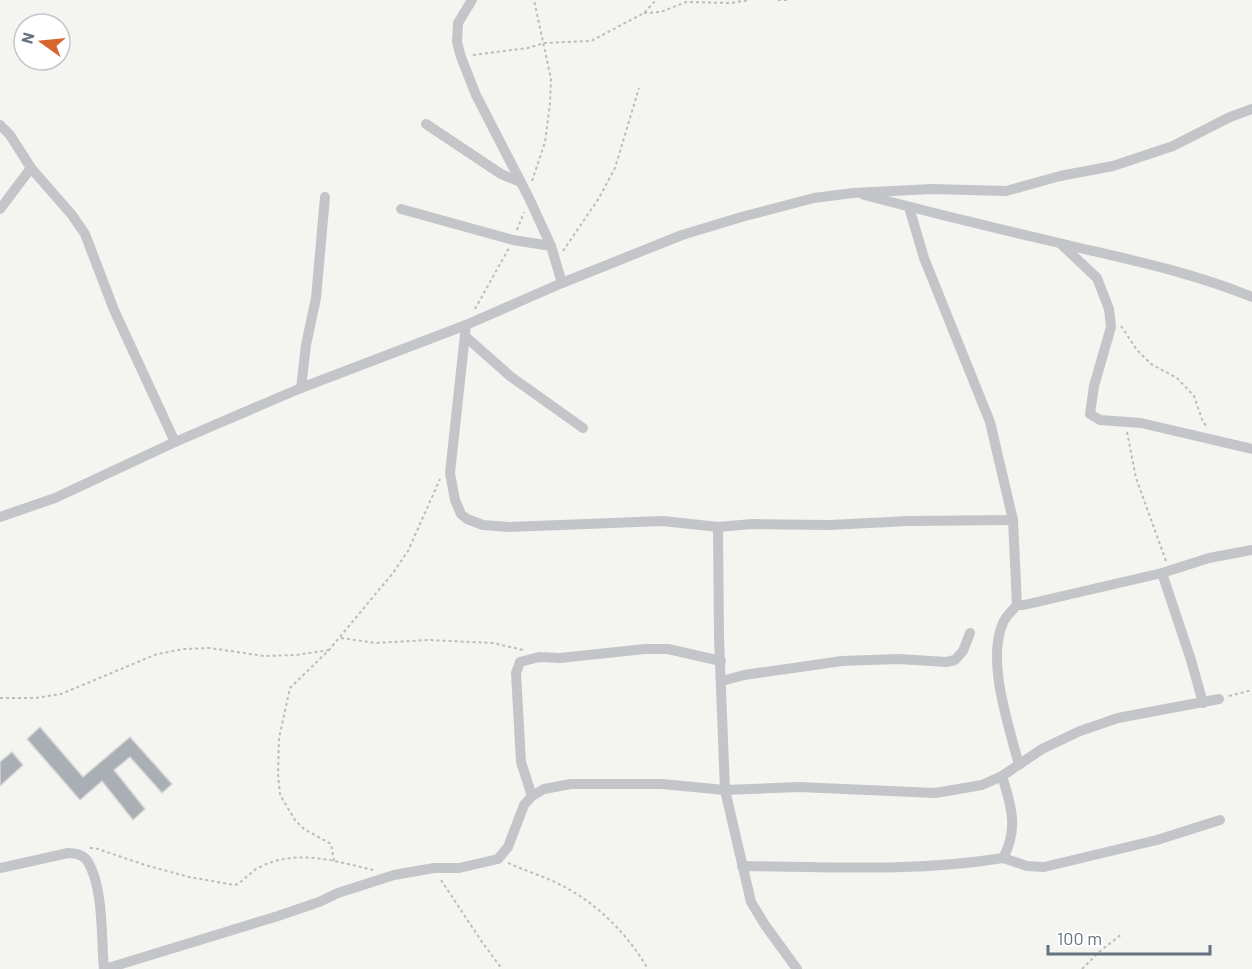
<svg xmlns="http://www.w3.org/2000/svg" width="1252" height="969" viewBox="0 0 1252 969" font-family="Barlow,sans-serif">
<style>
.building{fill:#a9afb5;stroke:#d6d6d4;stroke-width:1.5}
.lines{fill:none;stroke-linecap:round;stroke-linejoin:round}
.path{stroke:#babcbe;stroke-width:2;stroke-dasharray:3 3;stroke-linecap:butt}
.minor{stroke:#c3c5c9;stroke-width:10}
</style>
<rect width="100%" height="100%" fill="#f4f5f1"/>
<g class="building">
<path d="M40,727L83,777L130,737L172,784L162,793L130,757L114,770L145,809L133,820L102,781L80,800L27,739Z"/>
<path d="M12,752L23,765L0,786V762Z"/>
</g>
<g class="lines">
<g class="path">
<path d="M778,0H789"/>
<path d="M644,13L661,12L686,2L730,3L750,0"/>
<path d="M473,55L528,48L544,43L591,41L644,13L656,0"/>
<path d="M532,181L545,142L550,104L551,79L534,0"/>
<path d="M517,230L524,212"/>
<path d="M563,251L599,198L615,168L639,88"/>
<path d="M475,309L509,248"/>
<path d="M1121,326L1137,350L1151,364L1177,378L1194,396L1203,422L1208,428"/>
<path d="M1127,432L1136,478L1166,561"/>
<path d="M341,638L376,643L428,640L493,643L523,650"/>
<path d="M1229,696L1252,690"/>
<path d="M0,698H35L61,694L157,654L184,649L210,648L264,656L296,655L329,650"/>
<path d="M90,848H95L145,865L189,877L235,885C244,881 249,873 258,868C295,848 335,861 373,870"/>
<path d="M334,861L331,844L304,829L295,820L280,795L278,774L279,738L290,688L329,650L393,573L408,551L440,479"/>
<path d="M508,863C526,871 546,877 563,886C598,904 629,936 648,969"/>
<path d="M441,880L482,942L502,969"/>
<path d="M1082,969L1099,952L1122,934"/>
</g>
<g class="minor">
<path d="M472,0L458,23L457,42L461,57L476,95L529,198L551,246L562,283"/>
<path d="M426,124L501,174L520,182"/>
<path d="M0,125L10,135L31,168L72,215L85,234L114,310L175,442"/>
<path d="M864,195C929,212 994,228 1059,243C1125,259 1189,271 1252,297"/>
<path d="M909,207L924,258L990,422L1013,520L1017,605"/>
<path d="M0,209L31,168"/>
<path d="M401,209L513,240L551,246"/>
<path d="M1062,245L1097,278L1109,309L1111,327L1094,386L1090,414L1100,420L1141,423L1252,449"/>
<path d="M466,325L450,473L455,500L461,514L467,519L483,525L509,527L663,521L718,527L752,524L830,525L909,521L1013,520"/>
<path d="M466,337L510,376L583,428"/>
<path d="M301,388L306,345L316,298L325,197"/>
<path d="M0,517L55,498L175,442L301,388L466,325L562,283L682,235L745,216L814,198L853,193L932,189L1006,191L1060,176L1113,166L1173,146L1230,117L1252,109"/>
<path d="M718,527L719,638L725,790L751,902L765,925L797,969"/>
<path d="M1162,573L1191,660L1203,703"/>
<path d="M722,681L744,675L842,661L899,659L946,662L955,660L963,651L970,633"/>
<path d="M1019,765C1009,726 986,661 1003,623C1005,617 1012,611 1017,605H1024L1162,573L1209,558L1252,550"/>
<path d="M532,796L521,762L516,673L520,662L539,657L560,658L645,649H668L721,661"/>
<path d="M1003,858L1027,866L1044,867L1157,840L1220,820"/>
<path d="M742,866C829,867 917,872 1003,858C1019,829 1011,805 1002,776"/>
<path d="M0,868L68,853C75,853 84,855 88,862C104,889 101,938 104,969"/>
<path d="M105,969L278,916L319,902L338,893L394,875L434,868H459L498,859L508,847L524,805L532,796L544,789L571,784H662L725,790L799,787L935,793L982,785L1002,776L1042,749L1080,731L1118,718L1219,699"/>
</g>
</g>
<g transform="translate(42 42) rotate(285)"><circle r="28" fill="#ffffff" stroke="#c1c7cc" stroke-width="1.5"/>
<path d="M0-4.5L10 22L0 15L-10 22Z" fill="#d8652e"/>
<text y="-9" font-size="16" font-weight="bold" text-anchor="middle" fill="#657280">N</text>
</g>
<path d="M1048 945v9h162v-9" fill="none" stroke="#657280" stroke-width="3"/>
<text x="1057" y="945" font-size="18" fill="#657280" stroke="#ffffff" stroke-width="4.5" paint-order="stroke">100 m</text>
</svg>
